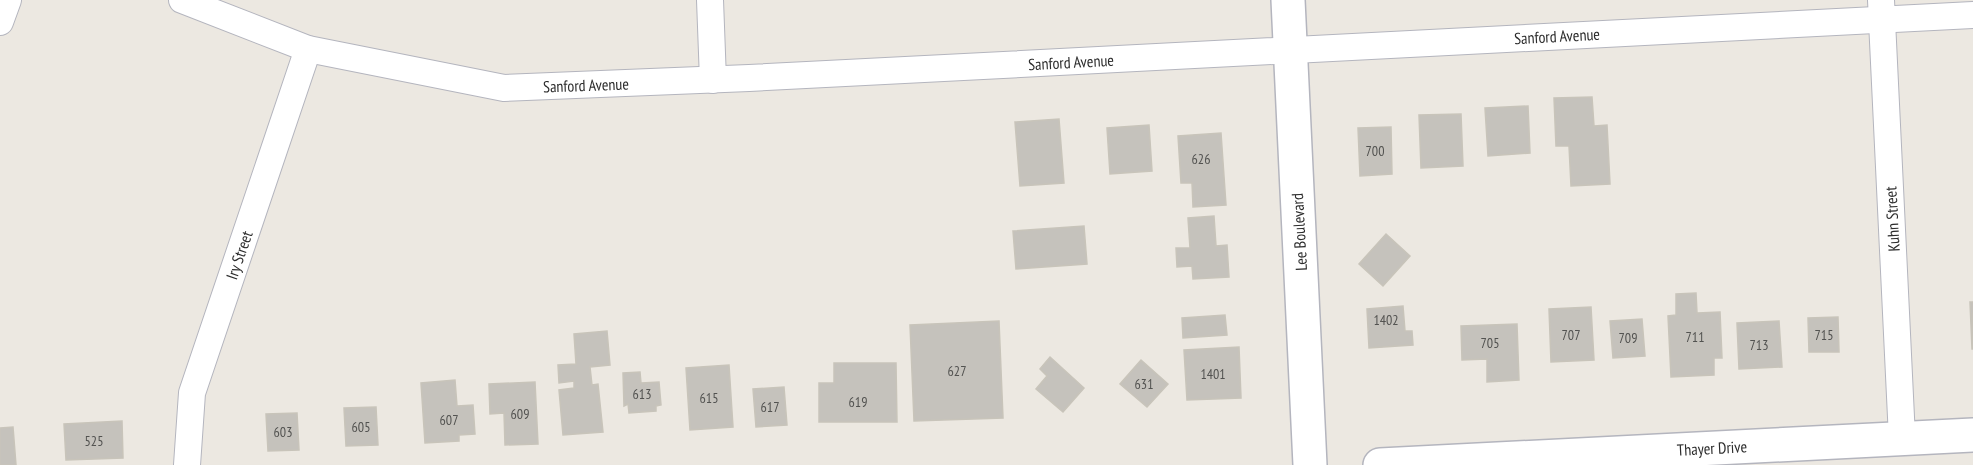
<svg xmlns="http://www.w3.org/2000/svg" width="1973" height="465" viewBox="0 0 1973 465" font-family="'PT Sans Narrow',sans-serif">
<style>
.building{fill:#c5c2bc;stroke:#c8c4ba;stroke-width:1.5}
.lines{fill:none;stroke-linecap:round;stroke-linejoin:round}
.minor-casing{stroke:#b4b5be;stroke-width:28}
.tertiary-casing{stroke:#b4b5be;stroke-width:36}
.minor{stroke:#fff;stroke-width:26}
.tertiary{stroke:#fff;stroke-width:33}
.labels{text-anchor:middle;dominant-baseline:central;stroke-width:4.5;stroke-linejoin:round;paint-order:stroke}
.number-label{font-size:14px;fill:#525250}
.street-label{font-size:16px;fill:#2c2c2c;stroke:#fff}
</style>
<rect width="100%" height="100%" fill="#ece8e1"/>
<g class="building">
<path d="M1592,97L1594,126L1607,125L1610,184L1571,186L1569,146H1556L1554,98Z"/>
<path d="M1528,106L1530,153L1488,156L1485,108Z"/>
<path d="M1461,114L1463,166L1421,168L1419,115Z"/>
<path d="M1059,119L1064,183L1020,186L1015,122Z"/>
<path d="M1149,125L1152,171L1110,174L1107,128Z"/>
<path d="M1391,127L1392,174L1360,176L1358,128Z"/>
<path d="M1221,133L1226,205L1193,207L1192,183H1181L1178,136Z"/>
<path d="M1214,216L1216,246L1227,245L1229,277L1193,279L1192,266L1177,267L1176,248H1190L1188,218Z"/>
<path d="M1084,226L1087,264L1016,269L1013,231Z"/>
<path d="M1386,234L1410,256L1383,286L1359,264Z"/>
<path d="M1696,293L1697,313L1720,312L1722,358H1714V375L1671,377L1668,316L1676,315V294Z"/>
<path d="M1970,302H1973V349H1972Z"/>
<path d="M1403,306L1405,331H1412L1413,345L1369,348L1367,309Z"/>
<path d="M1591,307L1594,360L1551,362L1549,309Z"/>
<path d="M1225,315L1227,335L1183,338L1182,318Z"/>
<path d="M1838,317L1839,352H1809L1808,318Z"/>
<path d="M1642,319L1645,356L1613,358L1610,321Z"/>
<path d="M999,321L1003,418L914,421L910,325Z"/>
<path d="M1779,321L1782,367L1739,369L1737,323Z"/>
<path d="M1517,324L1519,380L1487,382V359L1462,360L1461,326Z"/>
<path d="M607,331L610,365L590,367L592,385L598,384L603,432L563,435L559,390L574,388V381L559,383L558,365L576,364L574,334Z"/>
<path d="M1239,347L1241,398L1187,400L1184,350Z"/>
<path d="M1050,357L1084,388L1063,412L1036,389L1047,376L1040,369Z"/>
<path d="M1141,360L1168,384L1147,407L1120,384Z"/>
<path d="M834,363H896L897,422H819V383H834Z"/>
<path d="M729,365L733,427L690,430L686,368Z"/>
<path d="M640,372L641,383L659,382L661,405L656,406V411L629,413L628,404L624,406L623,373Z"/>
<path d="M455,380L457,406L473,405L475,434L459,435V441L425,443L421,383Z"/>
<path d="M535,382L538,444L505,445L504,413L490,414L489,384Z"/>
<path d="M784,387L787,425L756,427L753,389Z"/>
<path d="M376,407L378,445L346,446L344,408Z"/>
<path d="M297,413L299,450L268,451L266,414Z"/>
<path d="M122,421L123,458L66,460L64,424Z"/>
<path d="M13,427L16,465H0V428Z"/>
</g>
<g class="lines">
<g class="minor-casing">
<g id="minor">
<path d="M182,0L308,49L504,88L749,78L1973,15"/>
<path d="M710,0L713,80"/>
<path d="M1881,0L1902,438"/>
<path d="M0,22L8,0"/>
<path d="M187,465L192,393L308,49"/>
</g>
</g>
<g class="tertiary-casing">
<g id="tertiary">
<path d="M1288,0L1310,465"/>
<path d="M1380,465L1973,435"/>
</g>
</g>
<use href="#minor" class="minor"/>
<use href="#tertiary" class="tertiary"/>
</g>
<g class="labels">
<g class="number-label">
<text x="1375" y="151">700</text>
<text x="1201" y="159">626</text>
<text x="1386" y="320">1402</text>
<text x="1571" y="335">707</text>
<text x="1824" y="335">715</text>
<text x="1695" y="337">711</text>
<text x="1628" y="338">709</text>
<text x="1490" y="343">705</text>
<text x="1759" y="345">713</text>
<text x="957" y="371">627</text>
<text x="1213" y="374">1401</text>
<text x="1144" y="384">631</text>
<text x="642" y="394">613</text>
<text x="709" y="398">615</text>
<text x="858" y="402">619</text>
<text x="770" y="407">617</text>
<text x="520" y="414">609</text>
<text x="449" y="420">607</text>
<text x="361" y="427">605</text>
<text x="283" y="432">603</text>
<text x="94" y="441">525</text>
</g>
<g class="street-label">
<text transform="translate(1557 36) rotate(-3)">Sanford Avenue</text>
<text transform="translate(1071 62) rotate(-3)">Sanford Avenue</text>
<text transform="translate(586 85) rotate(-2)">Sanford Avenue</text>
<text transform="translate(1892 219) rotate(-93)">Kuhn Street</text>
<text transform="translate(1299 232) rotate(-93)">Lee Boulevard</text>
<text transform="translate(239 255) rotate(-71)">Iry Street</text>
<text transform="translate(1712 448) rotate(-3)">Thayer Drive</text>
</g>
</g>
</svg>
